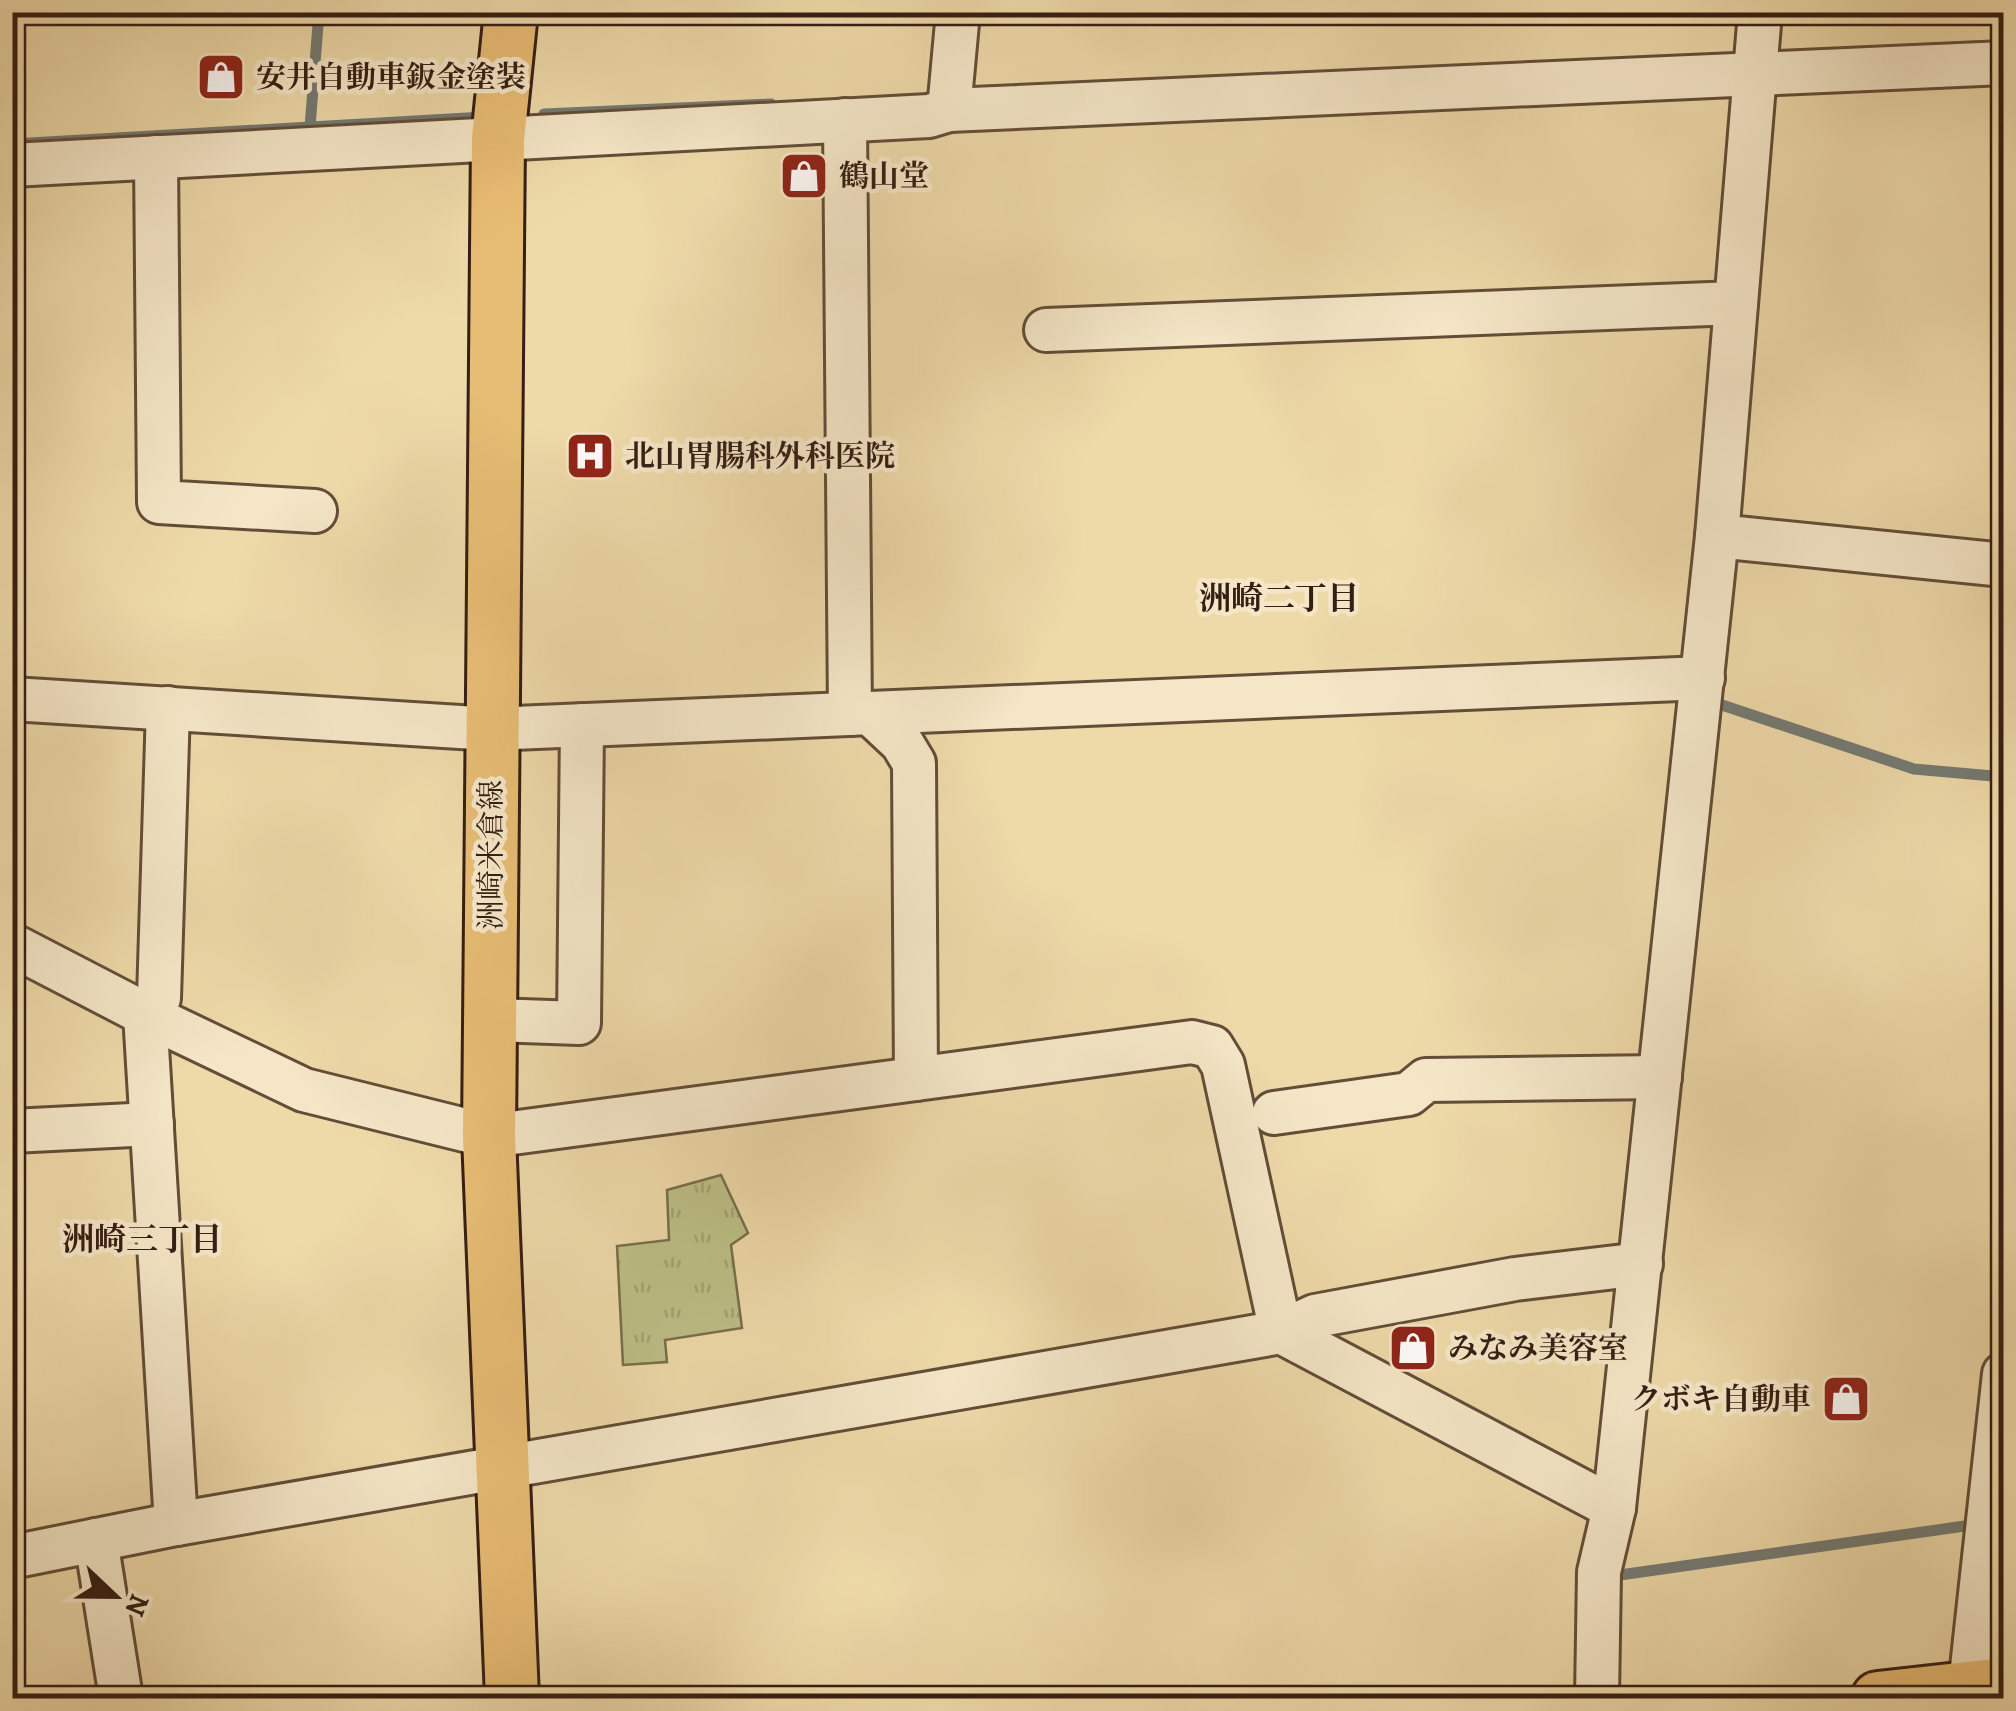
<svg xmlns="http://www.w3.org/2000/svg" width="2016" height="1711" viewBox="0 0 2016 1711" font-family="Alegreya,'Noto Serif JP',serif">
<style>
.grass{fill:url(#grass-tufts);stroke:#786e4c;stroke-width:2.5}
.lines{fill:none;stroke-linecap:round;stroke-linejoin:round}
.stream{stroke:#747a73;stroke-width:11}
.minor-casing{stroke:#634d38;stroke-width:48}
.major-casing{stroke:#351e13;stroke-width:58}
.minor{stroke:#f4e6c7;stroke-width:42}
.major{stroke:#e7bc74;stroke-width:52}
.labels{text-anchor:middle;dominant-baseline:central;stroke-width:9;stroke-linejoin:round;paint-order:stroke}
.poi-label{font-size:30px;font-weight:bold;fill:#351e13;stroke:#f4e6c7;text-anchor:start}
.street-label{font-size:30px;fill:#351e13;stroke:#f4e6c7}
.neighbourhood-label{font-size:32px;font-weight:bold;fill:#351e13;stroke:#f4e6c7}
</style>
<defs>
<pattern id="grass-tufts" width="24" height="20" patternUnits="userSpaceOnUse" patternTransform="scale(2.5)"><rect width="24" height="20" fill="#bcbe85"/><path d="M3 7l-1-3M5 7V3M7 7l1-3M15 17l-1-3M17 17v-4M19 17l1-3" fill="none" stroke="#a2a372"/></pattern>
</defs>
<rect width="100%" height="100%" fill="#eed9a9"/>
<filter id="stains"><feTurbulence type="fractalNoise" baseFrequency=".002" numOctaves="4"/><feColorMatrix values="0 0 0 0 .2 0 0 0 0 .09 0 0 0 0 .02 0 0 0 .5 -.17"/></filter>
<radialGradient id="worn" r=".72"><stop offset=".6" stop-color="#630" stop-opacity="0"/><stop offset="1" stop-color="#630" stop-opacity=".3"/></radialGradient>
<path class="grass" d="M721,1175L748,1233L731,1245L742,1328L665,1340L667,1362L623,1365L617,1246L669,1240L667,1190Z"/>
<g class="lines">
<g class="stream">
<path d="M544,114L771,104"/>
<path d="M310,127L319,12"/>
<path d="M12,144L484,117"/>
<path d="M1710,701L1914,769L2004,777"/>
<path d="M1610,1581L1613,1576L1979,1524"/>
</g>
<g class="minor-casing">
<g id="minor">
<path d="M949,110L958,12"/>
<path d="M845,120L850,714"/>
<path d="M156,157L159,502L315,511"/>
<path d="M12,165L929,116L949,110L2004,63"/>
<path d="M1046,330L1736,303"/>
<path d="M1717,536L2004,565"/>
<path d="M12,699L492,729L1703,678"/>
<path d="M168,708L159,998L145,1014L304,1090L489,1136L1192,1042L1212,1047L1223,1065L1281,1332L1614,1508"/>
<path d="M870,713L902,743L914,763L916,1079"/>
<path d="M12,945L145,1014L176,1524"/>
<path d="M490,1020L579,1023L582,725"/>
<path d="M1274,1113L1409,1094L1426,1080L1660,1077"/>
<path d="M12,1131L152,1124"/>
<path d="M96,1540L121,1698"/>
<path d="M12,1557L176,1524L1281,1332L1315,1316L1515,1279L1641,1264"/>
<path d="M1970,1686L2004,1374"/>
<path d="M1597,1698L1599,1572L1614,1508L1717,536L1760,12"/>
</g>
</g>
<g class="major-casing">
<g id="major">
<path d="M511,12L498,139L489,1136L512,1698"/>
<path d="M1878,1698L2004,1684"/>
</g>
</g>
<use href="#minor" class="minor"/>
<use href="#major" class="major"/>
</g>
<defs>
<g id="shop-square" transform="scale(2.5)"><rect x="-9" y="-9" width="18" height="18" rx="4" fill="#8f2418" stroke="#f4e6c7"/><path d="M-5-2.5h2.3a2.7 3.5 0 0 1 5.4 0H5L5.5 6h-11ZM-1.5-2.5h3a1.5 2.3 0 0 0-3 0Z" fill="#fff"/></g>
<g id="hospital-square" transform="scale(2.5)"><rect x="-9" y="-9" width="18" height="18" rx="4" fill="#8f2418" stroke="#f4e6c7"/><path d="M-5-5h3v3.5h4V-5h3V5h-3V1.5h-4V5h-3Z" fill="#fff"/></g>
</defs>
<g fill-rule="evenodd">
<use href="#shop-square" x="221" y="77"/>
<use href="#shop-square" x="804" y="176"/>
<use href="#hospital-square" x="590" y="456"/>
<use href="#shop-square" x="1413" y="1348"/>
<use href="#shop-square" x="1846" y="1399"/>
</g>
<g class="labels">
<g class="poi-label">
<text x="256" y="77">安井自動車鈑金塗装</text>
<text x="839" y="176">鶴山堂</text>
<text x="625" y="456">北山胃腸科外科医院</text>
<text x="1448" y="1348">みなみ美容室</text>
<text x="1811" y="1399" text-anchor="end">クボキ自動車</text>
</g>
<g class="street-label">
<text transform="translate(491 855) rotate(-90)">洲崎米倉線</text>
</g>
<g class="neighbourhood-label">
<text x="1279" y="598">洲崎二丁目</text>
<text x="142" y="1239">洲崎三丁目</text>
</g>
</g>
<rect width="2016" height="1711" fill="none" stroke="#eed9a9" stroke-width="50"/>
<rect x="15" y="15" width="1986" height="1681" fill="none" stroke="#351e13" stroke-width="5"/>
<rect x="25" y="25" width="1966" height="1661" fill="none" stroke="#351e13" stroke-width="2.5"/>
<g transform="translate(115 1596) rotate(112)" stroke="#f4e6c7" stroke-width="8" paint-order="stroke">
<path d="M0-8L18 38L0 25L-18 38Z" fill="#351e13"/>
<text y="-15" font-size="28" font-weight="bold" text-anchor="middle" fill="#351e13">N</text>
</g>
<rect width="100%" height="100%" filter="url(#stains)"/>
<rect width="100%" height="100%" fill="url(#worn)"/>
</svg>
